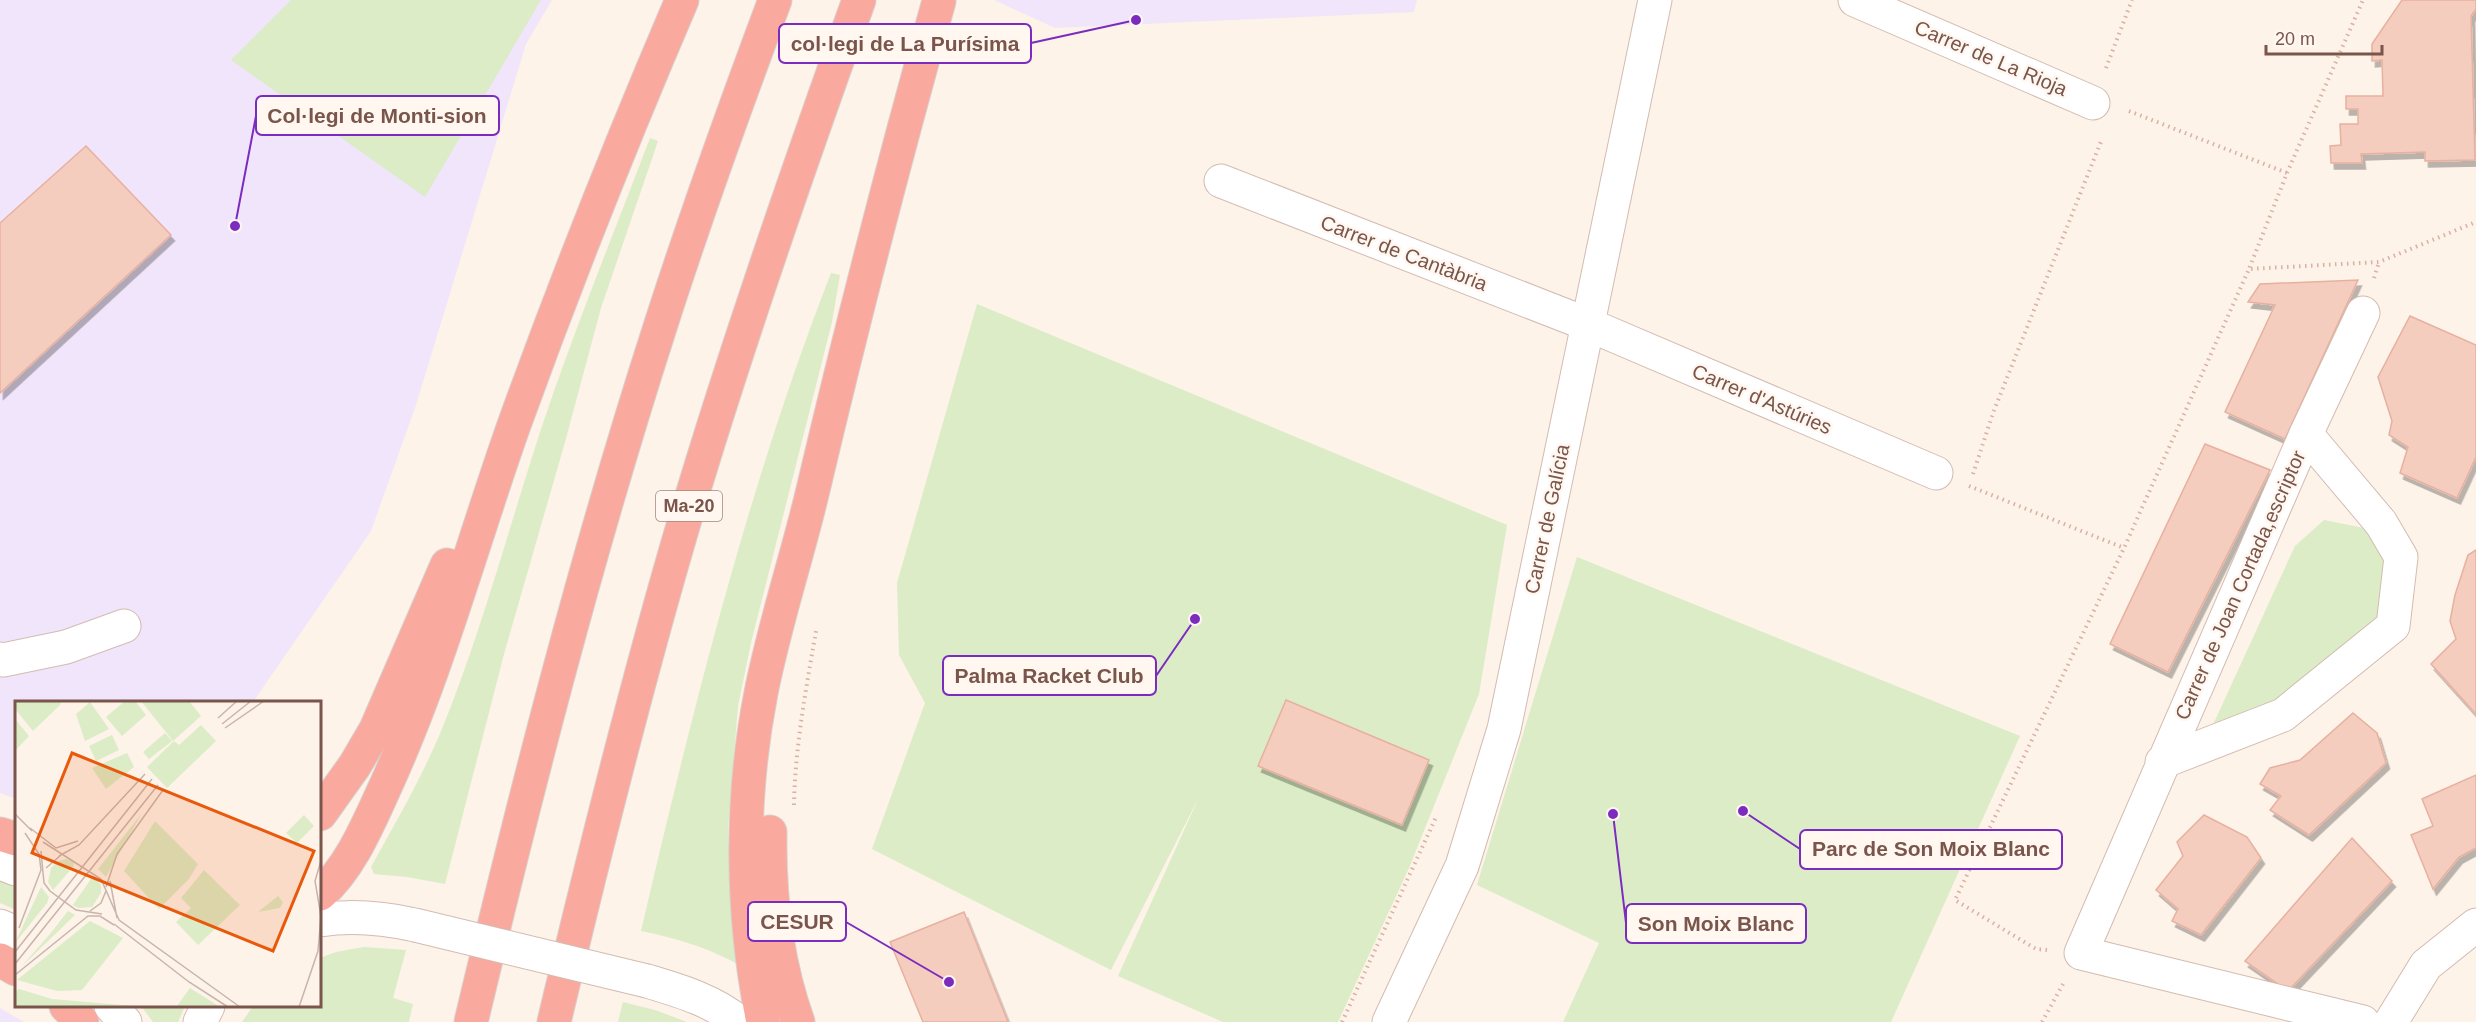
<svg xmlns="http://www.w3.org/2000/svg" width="2476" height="1022" viewBox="0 0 2476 1022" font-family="Arial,sans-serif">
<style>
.education{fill:#f0e5fa}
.green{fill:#dbecc6}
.building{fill:#f4cdbf;stroke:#e8b09f;stroke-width:1.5;filter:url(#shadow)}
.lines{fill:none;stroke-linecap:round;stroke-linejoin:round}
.minor-casing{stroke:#d3bbb0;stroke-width:35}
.highway-casing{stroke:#dacfcd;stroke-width:35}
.path{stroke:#dab0a2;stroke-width:4;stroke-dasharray:1.5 4.5;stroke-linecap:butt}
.minor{stroke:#fff;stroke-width:33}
.highway{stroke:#f9a99e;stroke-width:33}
.minor-bridge-casing{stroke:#d3bbb0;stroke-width:35;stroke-linecap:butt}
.minor-bridge{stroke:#fff;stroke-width:33}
.labels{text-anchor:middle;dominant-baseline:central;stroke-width:5;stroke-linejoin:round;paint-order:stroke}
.shield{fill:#fff7f0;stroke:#a2867c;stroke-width:1.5}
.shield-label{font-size:18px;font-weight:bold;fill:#7a554b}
.street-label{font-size:20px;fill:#7a554b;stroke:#fff7f0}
.inset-road{fill:none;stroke:#c9b4aa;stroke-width:1.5}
.view{fill:#e8590c;fill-opacity:0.15;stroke:#e8590c;stroke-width:3}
.inset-edge{fill:none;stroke:#7a554b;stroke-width:3}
.leader{fill:none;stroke:#7b2cbf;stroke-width:2}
.callout-dot{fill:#7b2cbf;stroke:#fff7f0;stroke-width:2}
.callout{fill:#fff7f0;stroke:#7b2cbf;stroke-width:2}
.callout-label{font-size:21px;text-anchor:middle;font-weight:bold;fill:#7a554b}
</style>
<defs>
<filter id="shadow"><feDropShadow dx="3.5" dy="6" stdDeviation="0" flood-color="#0004"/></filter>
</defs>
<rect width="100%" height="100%" fill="#fdf3e9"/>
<g class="education">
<path d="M0,0H552L526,44L415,408L371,531L253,702H16V799L0,793Z"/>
<path d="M994,0H1417L1414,12L1055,28Z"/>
<path d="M0,1008L24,1022H0Z"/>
</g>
<g class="green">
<path d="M291,0H541L425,197L231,60Z"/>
<path d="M650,138L658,141L601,308L565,442L504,654L445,884L407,877L374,874L371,867C396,822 422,777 442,729C481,633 508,531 540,432C573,333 613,235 650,138Z"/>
<path d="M831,273L840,275L832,322L751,643L738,706L728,829L732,903L741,966C709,948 677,938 641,931C693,709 748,486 831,273Z"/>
<path d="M977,304L1507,525L1479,694L1409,868L1338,1022H1223L1118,976L1200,795L1111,970L872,849L925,703L899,655L897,583Z"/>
<path d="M2324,520L2374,530L2393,560L2385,622L2281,708L2206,740L2295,546Z"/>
<path d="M1577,557L2020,736L1891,1022H1563L1599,943L1477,885Z"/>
<path d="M0,878L16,885V910L0,903Z"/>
<path d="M364,947L406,950L393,998L413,1004L409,1022H242L253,1006H320V958L336,952Z"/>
<path d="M623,1002L655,1010L687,1022H618Z"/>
<path d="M141,1006H185L178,1022H153Z"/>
</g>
<g class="building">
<path d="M2402,0H2476V9L2471,16L2475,160L2425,161V152L2361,154L2362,163H2331L2330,146L2341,145L2340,124H2358V109H2346V96H2383L2382,60L2372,61V44Z"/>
<path d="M86,146L171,235L0,393V223Z"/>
<path d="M2358,280L2285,439L2225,412L2275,305L2248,302L2260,284Z"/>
<path d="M2410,316L2476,345V457L2457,498L2400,473L2408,447L2389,435L2392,421L2378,377Z"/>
<path d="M2205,444L2270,470L2168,672L2110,644Z"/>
<path d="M2476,550V714L2431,664L2456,639L2450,621L2455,595L2468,555Z"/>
<path d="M1286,700L1429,760L1402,825L1258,766Z"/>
<path d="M2353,713L2377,733L2386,763L2309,835L2270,810L2281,796L2260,784L2270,768L2300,760Z"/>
<path d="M2476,775V848L2459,857L2433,889L2411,835L2433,826L2422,799Z"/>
<path d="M2204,815L2247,837L2261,858L2201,935L2172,921L2178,909L2156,890L2183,856L2177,842Z"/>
<path d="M2352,838L2392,881L2288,991L2245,961Z"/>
<path d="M964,912L1008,1022H923L890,942Z"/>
</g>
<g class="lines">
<g class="minor-casing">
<g id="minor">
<path d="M1855,0L2093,103"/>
<path d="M1221,181L1587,324L1936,473"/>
<path d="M2306,434L2363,313"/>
<path d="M0,659L3,660L66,647L124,626"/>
<path d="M2162,762L2283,715L2393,626L2401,557L2381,523L2306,434L2081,953L2363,1022"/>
<path d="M0,863L16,869"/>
<path d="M320,920C352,915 383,918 415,925"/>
<path d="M0,926L16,933"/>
<path d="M647,981C680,991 712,1000 739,1022"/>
<path d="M111,1006L125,1022"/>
<path d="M200,1022L208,1006"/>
<path d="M1389,1022L1462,866L1504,729L1655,0"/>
<path d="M2391,1022L2426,965L2476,925"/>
</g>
</g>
<g class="highway-casing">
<g id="highway">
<path d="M320,814L355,765L376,729L447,565"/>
<path d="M770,832C769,896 776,961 798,1022"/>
<path d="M0,834L16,839"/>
<path d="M320,894C348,870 366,829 381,796C437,676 470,549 514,425C566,281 622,140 682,0"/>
<path d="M0,960L16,969"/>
<path d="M66,1006L82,1022"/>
<path d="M471,1022C527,787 587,553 661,324C696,215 735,107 775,0"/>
<path d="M554,1022C594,854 636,685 685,519C737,344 797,172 859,0"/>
<path d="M763,1022C741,915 740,800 761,693C774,626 796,561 812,494C851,329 893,165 939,1"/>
</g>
</g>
<g class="path">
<path d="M966,52L973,33"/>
<path d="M2106,68L2132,0"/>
<path d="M2129,111L2287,173L2249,269"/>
<path d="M2287,173L2363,0"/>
<path d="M2374,278L2379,262"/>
<path d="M1973,474L1993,413L2102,139"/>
<path d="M1969,486L2124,548"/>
<path d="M794,805C795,747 806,689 816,631"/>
<path d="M2047,950L2036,949L1955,900L2124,548L2249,269L2379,262L2476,222"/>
<path d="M1342,1022L1437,815"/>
<path d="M2042,1022L2063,984"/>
</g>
<use href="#minor" class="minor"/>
<use href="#highway" class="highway"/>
<g class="minor-bridge-casing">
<path id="minor-bridge" d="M415,925L647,981"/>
</g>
<use href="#minor-bridge" class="minor-bridge"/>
</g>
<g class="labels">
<rect class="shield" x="656" y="491" width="66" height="30" rx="4.5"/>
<g class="shield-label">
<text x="689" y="506">Ma-20</text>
</g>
<g class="street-label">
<text transform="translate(1991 58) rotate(23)">Carrer de La Rioja</text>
<text transform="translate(1404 253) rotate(21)">Carrer de Cantàbria</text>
<text transform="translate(1762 399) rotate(23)">Carrer d'Astúries</text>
<text transform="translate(1547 519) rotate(-78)">Carrer de Galícia</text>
<text transform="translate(2240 585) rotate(-66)">Carrer de Joan Cortada,escriptor</text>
</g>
</g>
<g transform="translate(15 701)">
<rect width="306" height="306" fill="#fdf3e9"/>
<path d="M0,0H44L46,3L18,30L0,8ZM110,0H120L131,14L107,35L91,16ZM126,0H174L186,15L158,40ZM75,1L94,28L70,40L61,13ZM0,18L14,35L0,50ZM186,24L201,40L152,87L132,66L159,40L164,44ZM150,32L157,40L134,58L128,51ZM97,34L104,49L81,60L74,45ZM112,52L119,66L91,88L77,67ZM127,112L91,176L83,168ZM289,114L299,125L282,142L271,132ZM140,120L183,163L174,178L144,208L109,170ZM52,158L59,161L58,166L38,189L33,181L36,167L43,160ZM189,169L225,204L183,244L161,221L176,207L166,197ZM78,175L86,184V192L77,206L63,207L58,204ZM26,186L34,196L32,202L0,242ZM263,195L268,201L265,207L243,211ZM53,210L60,214L6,266L35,233ZM75,220L108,237L67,289L42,290L2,279ZM175,287L205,306L162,305ZM4,288L37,298L130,306H0V291Z" fill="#dbecc6"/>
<path class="inset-road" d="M203,17L222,0M207,23L236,0M210,27L249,0M0,113L17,130M15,127L41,147L63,140M28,141L86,178L104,219L225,306M26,150L29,182L35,190L61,209L87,213M44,155L64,144L130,73M306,160L300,180L306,215M31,167L46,154M95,180L102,217M91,186L102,153L148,89M75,210L86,202L91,190M99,223L174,281L213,306M4,227L26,169L24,153L10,132M0,251L137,78M0,263L143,84M0,274L73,215H85L99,224M284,306L303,250L306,216"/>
<path class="view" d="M57,52L299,150L258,250L17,152Z"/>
<rect width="306" height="306" class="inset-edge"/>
</g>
<path class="leader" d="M1136 20L1031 43M235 226L256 116M1195 619L1156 676M1743 811L1800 849M949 982L846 922M1613 814L1626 923"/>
<g class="callout-dot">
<circle cx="1136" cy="20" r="6"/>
<circle cx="235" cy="226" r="6"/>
<circle cx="1195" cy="619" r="6"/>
<circle cx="1743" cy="811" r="6"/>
<circle cx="949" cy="982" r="6"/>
<circle cx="1613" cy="814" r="6"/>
</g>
<g class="callout">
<rect x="779" y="24" width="252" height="39" rx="6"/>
<rect x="256" y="96" width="243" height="39" rx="6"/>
<rect x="943" y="656" width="213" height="39" rx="6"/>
<rect x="1800" y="830" width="262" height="39" rx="6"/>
<rect x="748" y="902" width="98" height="39" rx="6"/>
<rect x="1626" y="904" width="180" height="39" rx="6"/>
</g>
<g class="callout-label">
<text x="905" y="51">col·legi de La Purísima</text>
<text x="377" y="123">Col·legi de Monti-sion</text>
<text x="1049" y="683">Palma Racket Club</text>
<text x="1931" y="856">Parc de Son Moix Blanc</text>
<text x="797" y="929">CESUR</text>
<text x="1716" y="931">Son Moix Blanc</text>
</g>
<path d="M2266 45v9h116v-9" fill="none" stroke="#7a554b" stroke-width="3"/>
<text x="2275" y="45" font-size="18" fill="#7a554b" stroke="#fff7f0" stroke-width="4.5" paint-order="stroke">20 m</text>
</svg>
